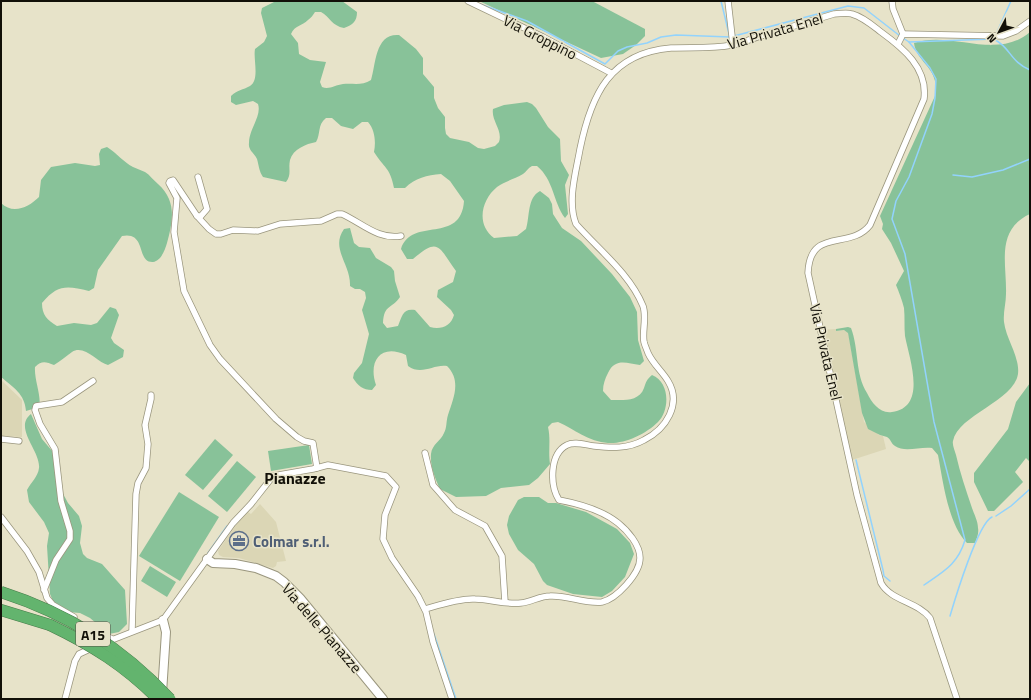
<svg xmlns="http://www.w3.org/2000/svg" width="1031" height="700" viewBox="0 0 1031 700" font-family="'Titillium Web',sans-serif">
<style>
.built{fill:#dbd6b5}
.green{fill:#88c299}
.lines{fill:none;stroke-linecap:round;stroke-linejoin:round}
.stream{stroke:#92d3fd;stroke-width:1.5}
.street-casing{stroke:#9a967e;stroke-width:7}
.secondary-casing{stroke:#9a967e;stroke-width:10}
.highway-casing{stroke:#477b4a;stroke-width:12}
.street{stroke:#fff;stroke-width:5.5}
.secondary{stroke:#fff;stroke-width:8}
.highway{stroke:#63b46e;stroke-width:11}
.highway-bridge-casing{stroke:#477b4a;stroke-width:12;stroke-linecap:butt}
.highway-bridge{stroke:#63b46e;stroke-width:11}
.labels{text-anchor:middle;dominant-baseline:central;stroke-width:3;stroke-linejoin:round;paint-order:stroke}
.shield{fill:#e7e3c9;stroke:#524f42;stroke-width:1}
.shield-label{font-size:14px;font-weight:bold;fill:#121008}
.street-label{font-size:15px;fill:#121008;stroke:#e7e3c9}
.service-label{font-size:15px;font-weight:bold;fill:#4e5e75;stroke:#e7e3c9;text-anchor:start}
.neighbourhood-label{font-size:16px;font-weight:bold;fill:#121008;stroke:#e7e3c9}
</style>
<rect width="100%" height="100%" fill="#e7e3c9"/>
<g class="built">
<path d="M836,329V331L844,330L848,332L864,422L879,435L883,436L886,449L852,460L821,330Z"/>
<path d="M1,380L22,400V437L1,436Z"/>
<path d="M260,504L276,522L286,561L277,562L276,566L273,568L239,558L223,557L219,555L218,551L241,518L248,512L251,514Z"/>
</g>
<g class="green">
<path d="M276,1H342L357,12C357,21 353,25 344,28C332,26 330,17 321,12H315C313,15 311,18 308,20C302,26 295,25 291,34L298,43L299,54L310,60L326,62L320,82L322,87C329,90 335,85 343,84C354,83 362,86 371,80C376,64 375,33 399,35L416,49L423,58V74L434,87V98L438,108L445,117V128L446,134L450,138L469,142L478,148L484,149L495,146L499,142C503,130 491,121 493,109L504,105L527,102L532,104L536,108L548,127L560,139L561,161L569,175L565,185L568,214L565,218C553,202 554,180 537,166H532C528,168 526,172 523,174C515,179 505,181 497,187C481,200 476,225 494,238L517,236L526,229C530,216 527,198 540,191L549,198L552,204L553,214L562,228L581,241L612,274L630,297L637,312L638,340L644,361L640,365C626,363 615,358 608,373C605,379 603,384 603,391L611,400C623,400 639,402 644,388C646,382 647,379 652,375C670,382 670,410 658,422C646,434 625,444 608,443C589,442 574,429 558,422L552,423L548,427C551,440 548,450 550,464L538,478L529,485L501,488L486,496L456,497L440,489C435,478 430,466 431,454C432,444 441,441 444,433C447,428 446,421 448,415C453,399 462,381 447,366C433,364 422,376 408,366L406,355C380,343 368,362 376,385L372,390C363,390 358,386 353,378L354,373L362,363L369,334L362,310L366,298L365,292L360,289H355L350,286C351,264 330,249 344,229L350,228L354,243L359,247L370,248L376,258L391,267L394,271L395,281L400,297C392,309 384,304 383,323L387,328L398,326C402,316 403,308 415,310L430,327C441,330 451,326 454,315L451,310L437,297L438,290L453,282L456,271C438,246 439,237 413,259H407L401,249C412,216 461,245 464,201L450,181L441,174C427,175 415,178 405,188H394C390,167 384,168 374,152C376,142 375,130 368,122H362L353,129L341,126L332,118H326C317,125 321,134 316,142C306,144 293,149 290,160C288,169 292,174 286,182L263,177C259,171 259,166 257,159C254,153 248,150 249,143C249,129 262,116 258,104L253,101L236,105L231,102V96C237,90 243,90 250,86C260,80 253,59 255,49L264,42L267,36L261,13L262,8Z"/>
<path d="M479,1H592L645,29V36L636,45L623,54L601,58Z"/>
<path d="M1030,32V214C995,230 1007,264 1006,294C1006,303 1003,313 1004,322C1006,339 1020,357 1018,374C1014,401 958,415 953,441C952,445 955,451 956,455C960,473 966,490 972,508C974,514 978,521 978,528C979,533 977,538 975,543H967C948,524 943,481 938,455L932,448C921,446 905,453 895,446C891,444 891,439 887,437L880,435L868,429L862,413L848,333L844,330L836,331V329L848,327L851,328C859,349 855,374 867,393C872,403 880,414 892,412C928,407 909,358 905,336C904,327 905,317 904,308C902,300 899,292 896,285L904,271L891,243L882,229L883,224L880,216L935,96C935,91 936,85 935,81C932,66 916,59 914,43C951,30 997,61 1030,32Z"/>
<path d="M107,147C117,153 123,162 133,167C137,169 141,170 145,172C150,175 153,180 158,184C177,201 173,221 167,243C165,250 161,261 153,262C136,263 147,231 122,236L98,270L94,288L89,291C67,286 58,284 42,303C42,315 47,320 57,326L74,323L91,325L97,323L110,307L116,309L119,315L111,338L114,343L124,350L123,357L108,365C98,363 84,344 72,352C66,356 61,361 54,365C46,362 42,360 35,367C34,380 42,397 39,407L26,411C25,394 13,387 1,377V203C13,215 29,207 39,197L41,180L51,167L75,163L95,166L100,165L99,154L101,149Z"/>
<path d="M1030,383V462L1026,458L1015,472L1023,482L994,511H988L974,482V473L1008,429L1016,402Z"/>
<path d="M31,414L42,439L53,452L61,490L68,503L79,516L82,526L80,543L83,554L87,558L102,564L125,590L127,624L119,632L109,634L90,618L80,613L68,612L57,606L53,601L50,594L47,546L49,533L44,522L29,502L27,490C31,482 38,477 39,468C41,451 13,428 31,414Z"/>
<path d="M215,439L233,455L203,490L185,475Z"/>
<path d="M309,445L312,464L271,471L268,451Z"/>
<path d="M237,461L256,477L227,512L208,496Z"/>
<path d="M179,492L219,517L180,581L139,556Z"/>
<path d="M524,497H539L548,503H556L586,512L617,529L630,543L634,554L625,577L612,591L602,597L573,594L547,585L543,581L534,564L518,550L509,534L507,525L509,516L518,500Z"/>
<path d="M150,566L176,582L167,597L141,581Z"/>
</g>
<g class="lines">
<g class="stream">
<path d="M721,1L730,38"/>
<path d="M480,4L527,21L605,64L618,51L627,47L647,43L661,37L676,35L730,37"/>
<path d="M997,32L1011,1"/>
<path d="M734,36L848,6L864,8L900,36"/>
<path d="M903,38L909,42L930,68L936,79L935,98L932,114L909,177L896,201L892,219L905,254L934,422L965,540C958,564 944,571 924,585"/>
<path d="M909,42L993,39C1010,46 1010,62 1030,70"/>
<path d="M953,175L972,177L1003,170L1030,159"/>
<path d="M856,460L883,570L884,576L890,581"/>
<path d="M996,516L1011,506L1030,489"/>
<path d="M208,553L227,526"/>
<path d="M950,616C955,599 978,523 992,517"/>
<path d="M434,634L456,699"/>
</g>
<g class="street-casing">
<g id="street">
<path d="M468,1L543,37L611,73"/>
<path d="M728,1L733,45"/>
<path d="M892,1L893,9L903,34"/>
<path d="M898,44L903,34L1003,36L1016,31L1030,21"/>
<path d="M198,177L207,209L201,216H197L173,180L170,181L169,183L177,198L174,232L184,291L210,345L220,359L276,419L297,437L304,441L313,443L317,468"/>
<path d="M197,216L209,229L216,234H221L233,230L258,231L280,224L321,221L337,214H342C362,223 378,240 401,236"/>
<path d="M1,439L19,441"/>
<path d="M425,453L433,485L455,510L485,526L502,556L505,602"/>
<path d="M1,517L27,551L39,572L47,598L53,605L74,617"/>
<path d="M44,590L56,560L70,539V531L61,501L55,449L40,424L35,410L36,406L62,402L93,381"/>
<path d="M425,609C439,605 460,598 475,599C490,599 506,605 521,603C531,602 540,596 550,596C567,595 585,604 602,602C616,599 640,574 640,558C640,545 628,531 618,523C602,510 580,504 559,500C550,486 549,454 567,445C574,441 586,445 594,446C611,448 628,449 644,440C666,429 682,404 668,381C662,371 653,364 648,353C647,350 645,346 644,342C642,331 647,317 643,306C630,274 599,250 576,224C567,201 576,172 580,149C591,95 610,53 671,48C691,47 711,49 732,45C742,43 753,38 764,35C787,28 810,21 834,14C840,14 846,12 852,14C863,17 872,25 881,32C903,48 928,68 924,99L870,225C850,251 810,226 808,273L857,495L881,583C891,601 918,602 930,618L957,699"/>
<path d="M90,627L112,639"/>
<path d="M132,631L136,494L138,483L146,468L148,444L145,425L151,399V395"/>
<path d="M104,643L163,620L233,523L251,504L273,476L313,469L328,465L386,476L396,487L385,515L383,539L392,558L418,596L426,612L433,642L452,699"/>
<path d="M65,699L75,661L79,654L92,648"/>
</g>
</g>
<g class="secondary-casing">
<g id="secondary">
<path d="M207,559L213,563L235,564L256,568L276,576L284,582L300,598L383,699"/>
<path d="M162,693L166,632L163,620"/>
</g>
</g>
<g class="highway-casing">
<path id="highway" d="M1,610L50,625"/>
</g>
<use href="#street" class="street"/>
<use href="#secondary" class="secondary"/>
<use href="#highway" class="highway"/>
<g class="highway-bridge-casing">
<g id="highway-bridge">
<path d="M1,592C69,614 121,647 170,699"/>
<path d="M50,625C92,645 125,666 158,699"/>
</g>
</g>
<use href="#highway-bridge" class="highway-bridge"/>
</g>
<defs>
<g id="office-ring" transform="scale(1)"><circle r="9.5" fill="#e7e3c9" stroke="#5c6f8a" stroke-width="1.5"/><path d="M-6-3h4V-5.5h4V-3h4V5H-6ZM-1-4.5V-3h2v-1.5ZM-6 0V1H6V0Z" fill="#5c6f8a"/></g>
</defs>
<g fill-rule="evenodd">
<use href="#office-ring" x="239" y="541"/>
</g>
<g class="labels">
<rect class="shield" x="76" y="622" width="34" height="24" rx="3"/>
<g class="shield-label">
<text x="93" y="634">A15</text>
</g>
<g class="street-label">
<text transform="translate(775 31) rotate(-16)">Via Privata Enel</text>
<text transform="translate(540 37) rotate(27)">Via Groppino</text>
<text transform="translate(826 352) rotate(77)">Via Privata Enel</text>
<text transform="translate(322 628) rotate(49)">Via delle Pianazze</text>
</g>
<g class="service-label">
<text x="253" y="541">Colmar s.r.l.</text>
</g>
<g class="neighbourhood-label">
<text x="295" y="478">Pianazze</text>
</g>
</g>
<rect width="1031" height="700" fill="none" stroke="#121008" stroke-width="4"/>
<g transform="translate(999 32) rotate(229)" stroke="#e7e3c9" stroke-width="3" paint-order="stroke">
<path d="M0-3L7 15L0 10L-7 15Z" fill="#121008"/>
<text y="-6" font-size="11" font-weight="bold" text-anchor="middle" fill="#121008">N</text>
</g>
</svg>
